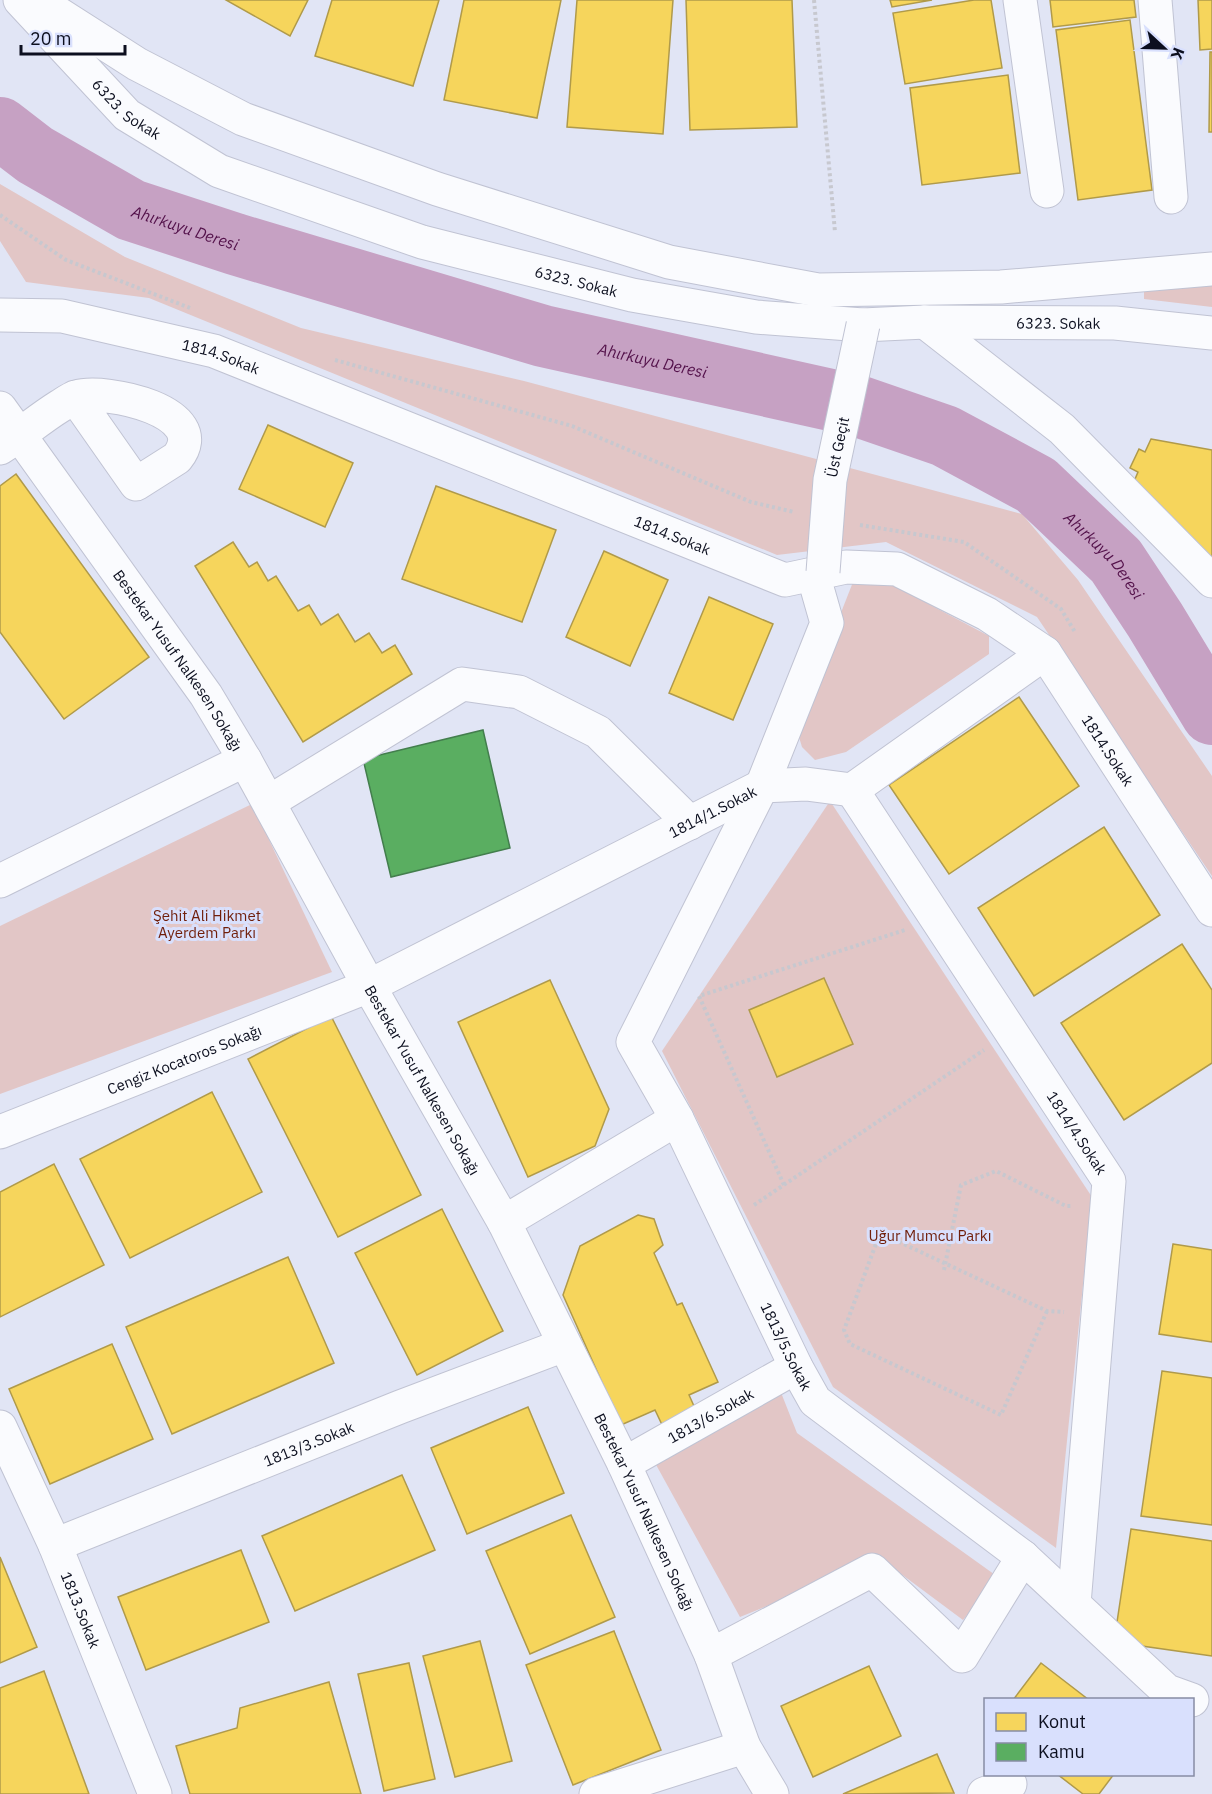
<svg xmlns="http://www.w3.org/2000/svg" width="1212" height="1794" viewBox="0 0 1212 1794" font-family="'IBM Plex Sans',sans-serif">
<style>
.green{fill:#e2c6c6}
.homes{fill:#f6d55c;stroke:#b09a4a;stroke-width:1.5}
.public{fill:#5aae61;stroke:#437e4d;stroke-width:1.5}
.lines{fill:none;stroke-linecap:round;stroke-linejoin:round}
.river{stroke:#c6a1c3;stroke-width:62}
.minor-casing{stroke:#c0c3d3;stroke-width:35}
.path{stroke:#c7c8cf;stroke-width:4;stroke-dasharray:3 3;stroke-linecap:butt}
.minor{stroke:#fafbfe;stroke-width:33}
.minor-bridge-casing{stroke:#c0c3d3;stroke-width:35;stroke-linecap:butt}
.minor-bridge{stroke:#fafbfe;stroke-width:33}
.labels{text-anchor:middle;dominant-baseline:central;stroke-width:6;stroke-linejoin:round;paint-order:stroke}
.street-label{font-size:15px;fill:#0c0f1f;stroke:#d9e0fd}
.park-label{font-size:15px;fill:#701e0a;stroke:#d9e0fd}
.water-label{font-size:16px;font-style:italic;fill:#53114a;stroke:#d9e0fd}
</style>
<rect width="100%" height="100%" fill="#e1e5f5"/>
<g class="green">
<path d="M0,184L125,257L301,328L524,381L1022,514L1078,580L1212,776V876L1037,617L886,542L777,555L149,298L26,282L0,241Z"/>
<path d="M1144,283H1212V307L1144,299Z"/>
<path d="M855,577L885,581L989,636V654L846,752L815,760L802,747L796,727Z"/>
<path d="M830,801L1092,1197L1056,1548L833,1387L662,1051Z"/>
<path d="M252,804L332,972L0,1094V926Z"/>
<path d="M780,1390L797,1433L998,1577L963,1620L881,1559L740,1617L649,1452Z"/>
</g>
<g class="homes">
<path d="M226,0H308L290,36Z"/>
<path d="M332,0H439L413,86L315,56Z"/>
<path d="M464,0H561L537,118L444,100Z"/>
<path d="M577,0H673L663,134L567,127Z"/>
<path d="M686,0H792L797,127L690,130Z"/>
<path d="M890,0H932L892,7Z"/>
<path d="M974,0H991L1002,68L905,84L893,13Z"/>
<path d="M1050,0H1134L1136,17L1053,27Z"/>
<path d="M1198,0H1212V49L1200,50Z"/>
<path d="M1130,20L1152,190L1078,200L1056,30Z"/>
<path d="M1210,52H1212V132H1209Z"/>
<path d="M1008,75L1020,173L922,185L910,88Z"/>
<path d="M268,425L353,463L325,527L239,489Z"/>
<path d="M1151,439L1212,450V568L1132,486L1138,472L1130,468L1139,449L1145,452Z"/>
<path d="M16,474L149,657L64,719L0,632V486Z"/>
<path d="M436,486L556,530L522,622L402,579Z"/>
<path d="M233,542L249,567L257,562L268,581L276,576L298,611L309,605L321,625L338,614L355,642L369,633L382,653L395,645L412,674L303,742L195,566Z"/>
<path d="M604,551L668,580L630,666L566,637Z"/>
<path d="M709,597L773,624L733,720L669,693Z"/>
<path d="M1019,697L1079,786L949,874L889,785Z"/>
<path d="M1104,827L1160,915L1034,996L978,908Z"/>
<path d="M1182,944L1212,990V1063L1124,1120L1061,1023Z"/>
<path d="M824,978L853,1044L777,1077L749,1010Z"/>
<path d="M550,980L609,1109L595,1146L528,1177L458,1022Z"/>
<path d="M331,1016L421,1195L338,1237L248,1059Z"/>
<path d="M212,1092L262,1192L130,1258L80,1159Z"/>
<path d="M54,1164L104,1265L0,1317V1192Z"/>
<path d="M442,1209L503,1331L417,1375L355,1253Z"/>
<path d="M638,1215L654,1219L663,1245L654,1253L677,1305L682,1303L718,1382L689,1395L698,1415L665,1431L655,1410L621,1425L563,1295L580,1246Z"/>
<path d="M1173,1244L1212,1250V1342L1159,1334Z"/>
<path d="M288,1257L334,1363L172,1434L126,1327Z"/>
<path d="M112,1344L153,1439L50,1484L9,1389Z"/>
<path d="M1162,1371L1212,1378V1525L1141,1516Z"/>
<path d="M528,1407L564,1493L467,1534L431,1448Z"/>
<path d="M402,1475L435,1550L295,1611L262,1536Z"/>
<path d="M571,1515L615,1617L530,1654L486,1551Z"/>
<path d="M1131,1529L1212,1541V1656L1114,1642Z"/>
<path d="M241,1550L269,1622L146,1670L118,1597Z"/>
<path d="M0,1557L37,1647L0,1663Z"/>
<path d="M614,1631L661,1750L573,1785L526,1665Z"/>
<path d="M480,1641L512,1761L455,1777L423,1656Z"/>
<path d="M409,1663L435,1779L384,1791L358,1674Z"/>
<path d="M1041,1663L1089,1700H1013Z"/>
<path d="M869,1666L901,1736L813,1777L781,1706Z"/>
<path d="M44,1671L89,1794H0V1688Z"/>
<path d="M329,1682L361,1794H190L176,1746L237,1728L240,1708Z"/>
<path d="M937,1754L954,1793L843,1794Z"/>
<path d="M1057,1774H1114L1099,1794H1083Z"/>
</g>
<path class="public" d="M483,730L510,848L391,877L363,759Z"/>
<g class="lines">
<path class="river" id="s1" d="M0,128L35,155L131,210L235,244L543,336L858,406L945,436L1036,485L1116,561L1155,620L1212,714"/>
<g class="minor-casing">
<g id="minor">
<path id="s2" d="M20,0L127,115L219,171L422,242L632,295L756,317L863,325L925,322L1115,323L1212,333"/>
<path d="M37,0L137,64L243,119L437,189L669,262L818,290L1001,287L1212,269"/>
<path d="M1020,0L1047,191"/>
<path d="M1155,0L1171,197"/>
<path id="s3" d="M0,315L62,316L214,351L785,580L846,567L897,569L987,614L1045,653L1212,910"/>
<path d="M925,322L1062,429L1212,581"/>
<path id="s4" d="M0,408L206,695L245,760L369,986L504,1222L624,1464L711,1655L744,1747L772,1794"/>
<path d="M0,448C21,435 39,419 60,406C65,403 70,399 76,397C106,388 214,412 177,458L136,484L75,397"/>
<path id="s5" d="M813,574L827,623L762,786L633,1042L677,1119L796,1367L815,1401L1023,1557L1167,1691L1192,1700"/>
<path id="s6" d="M852,790L1109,1181L1074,1604"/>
<path d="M269,802L462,684L519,692L598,732L690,823"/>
<path d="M0,881L245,760"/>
<path id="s7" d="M0,1132L369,986L762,786L806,784L852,790L1045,653"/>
<path d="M504,1222L677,1119"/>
<path id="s8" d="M0,1427L55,1545L155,1794"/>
<path id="s9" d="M624,1464L796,1367"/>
<path id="s10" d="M55,1545L400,1407L564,1345"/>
<path d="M711,1655L872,1570L962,1656L1023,1557"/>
<path d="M596,1794L744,1747"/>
<path d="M984,1794L1010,1784"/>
</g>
</g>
<g class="path">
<path d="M814,0L835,232"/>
<path d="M0,215L66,260L190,308"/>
<path d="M335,360L572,426L751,502L794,512"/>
<path d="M860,525L964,542L1061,609L1075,632"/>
<path d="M784,1185L699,996L905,930"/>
<path d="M754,1205L984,1050"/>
<path d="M944,1270L961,1185L996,1171L1066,1206H1072"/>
<path d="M1047,1311L1001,1415L850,1344L844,1330L880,1233L1047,1311L1064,1312"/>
</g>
<use href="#minor" class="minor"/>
<g class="minor-bridge-casing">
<g id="minor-bridge">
<path id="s11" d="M823,572L830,480L863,325"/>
</g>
</g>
<use href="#minor-bridge" class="minor-bridge"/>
</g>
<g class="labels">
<g class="street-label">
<text stroke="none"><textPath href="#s2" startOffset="153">6323. Sokak</textPath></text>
<text stroke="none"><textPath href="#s2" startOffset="639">6323. Sokak</textPath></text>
<text stroke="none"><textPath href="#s2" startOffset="1125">6323. Sokak</textPath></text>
<text stroke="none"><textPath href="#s3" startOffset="226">1814.Sokak</textPath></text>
<text stroke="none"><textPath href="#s11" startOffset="126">Üst Geçit</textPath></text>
<text stroke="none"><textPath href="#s3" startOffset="712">1814.Sokak</textPath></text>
<text stroke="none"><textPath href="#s4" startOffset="309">Bestekar Yusuf Nalkesen Sokağı</textPath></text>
<text stroke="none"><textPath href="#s3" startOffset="1233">1814.Sokak</textPath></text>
<text stroke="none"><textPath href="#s7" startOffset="782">1814/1.Sokak</textPath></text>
<text stroke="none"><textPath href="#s7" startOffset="198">Cengiz Kocatoros Sokağı</textPath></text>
<text stroke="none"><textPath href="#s4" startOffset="795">Bestekar Yusuf Nalkesen Sokağı</textPath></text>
<text stroke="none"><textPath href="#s6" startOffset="410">1814/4.Sokak</textPath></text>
<text stroke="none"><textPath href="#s5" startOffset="854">1813/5.Sokak</textPath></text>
<text stroke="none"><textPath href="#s9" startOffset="99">1813/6.Sokak</textPath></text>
<text stroke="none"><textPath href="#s10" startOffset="273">1813/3.Sokak</textPath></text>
<text stroke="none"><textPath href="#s4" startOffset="1281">Bestekar Yusuf Nalkesen Sokağı</textPath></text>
<text stroke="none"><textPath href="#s8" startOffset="200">1813.Sokak</textPath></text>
</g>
<g class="park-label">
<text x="207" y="915">Şehit Ali Hikmet<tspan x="207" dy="17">Ayerdem Parkı</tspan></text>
<text x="930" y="1235">Uğur Mumcu Parkı</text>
</g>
<g class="water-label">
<text stroke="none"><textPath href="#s1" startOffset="212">Ahırkuyu Deresi</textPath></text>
<text stroke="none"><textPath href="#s1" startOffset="698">Ahırkuyu Deresi</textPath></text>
<text stroke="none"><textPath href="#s1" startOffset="1202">Ahırkuyu Deresi</textPath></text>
</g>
</g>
<rect x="984" y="1698" width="210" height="78" fill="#d9e0fd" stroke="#878ca4" stroke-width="1.5"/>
<rect x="996" y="1713" width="30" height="18" fill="#f6d55c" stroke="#878ca4" stroke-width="1.5"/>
<text x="1038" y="1728" font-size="18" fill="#0c0f1f">Konut</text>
<rect x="996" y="1743" width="30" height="18" fill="#5aae61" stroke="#878ca4" stroke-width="1.5"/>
<text x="1038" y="1758" font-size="18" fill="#0c0f1f">Kamu</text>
<g transform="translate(1164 48) rotate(112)" stroke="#d9e0fd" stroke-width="4.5" paint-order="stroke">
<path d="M0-4.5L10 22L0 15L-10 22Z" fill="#0c0f1f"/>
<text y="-9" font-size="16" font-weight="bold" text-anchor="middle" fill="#0c0f1f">K</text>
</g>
<path d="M21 45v9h104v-9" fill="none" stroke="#0c0f1f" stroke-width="3"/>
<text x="30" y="45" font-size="18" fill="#0c0f1f" stroke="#d9e0fd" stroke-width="4.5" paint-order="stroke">20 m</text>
</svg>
